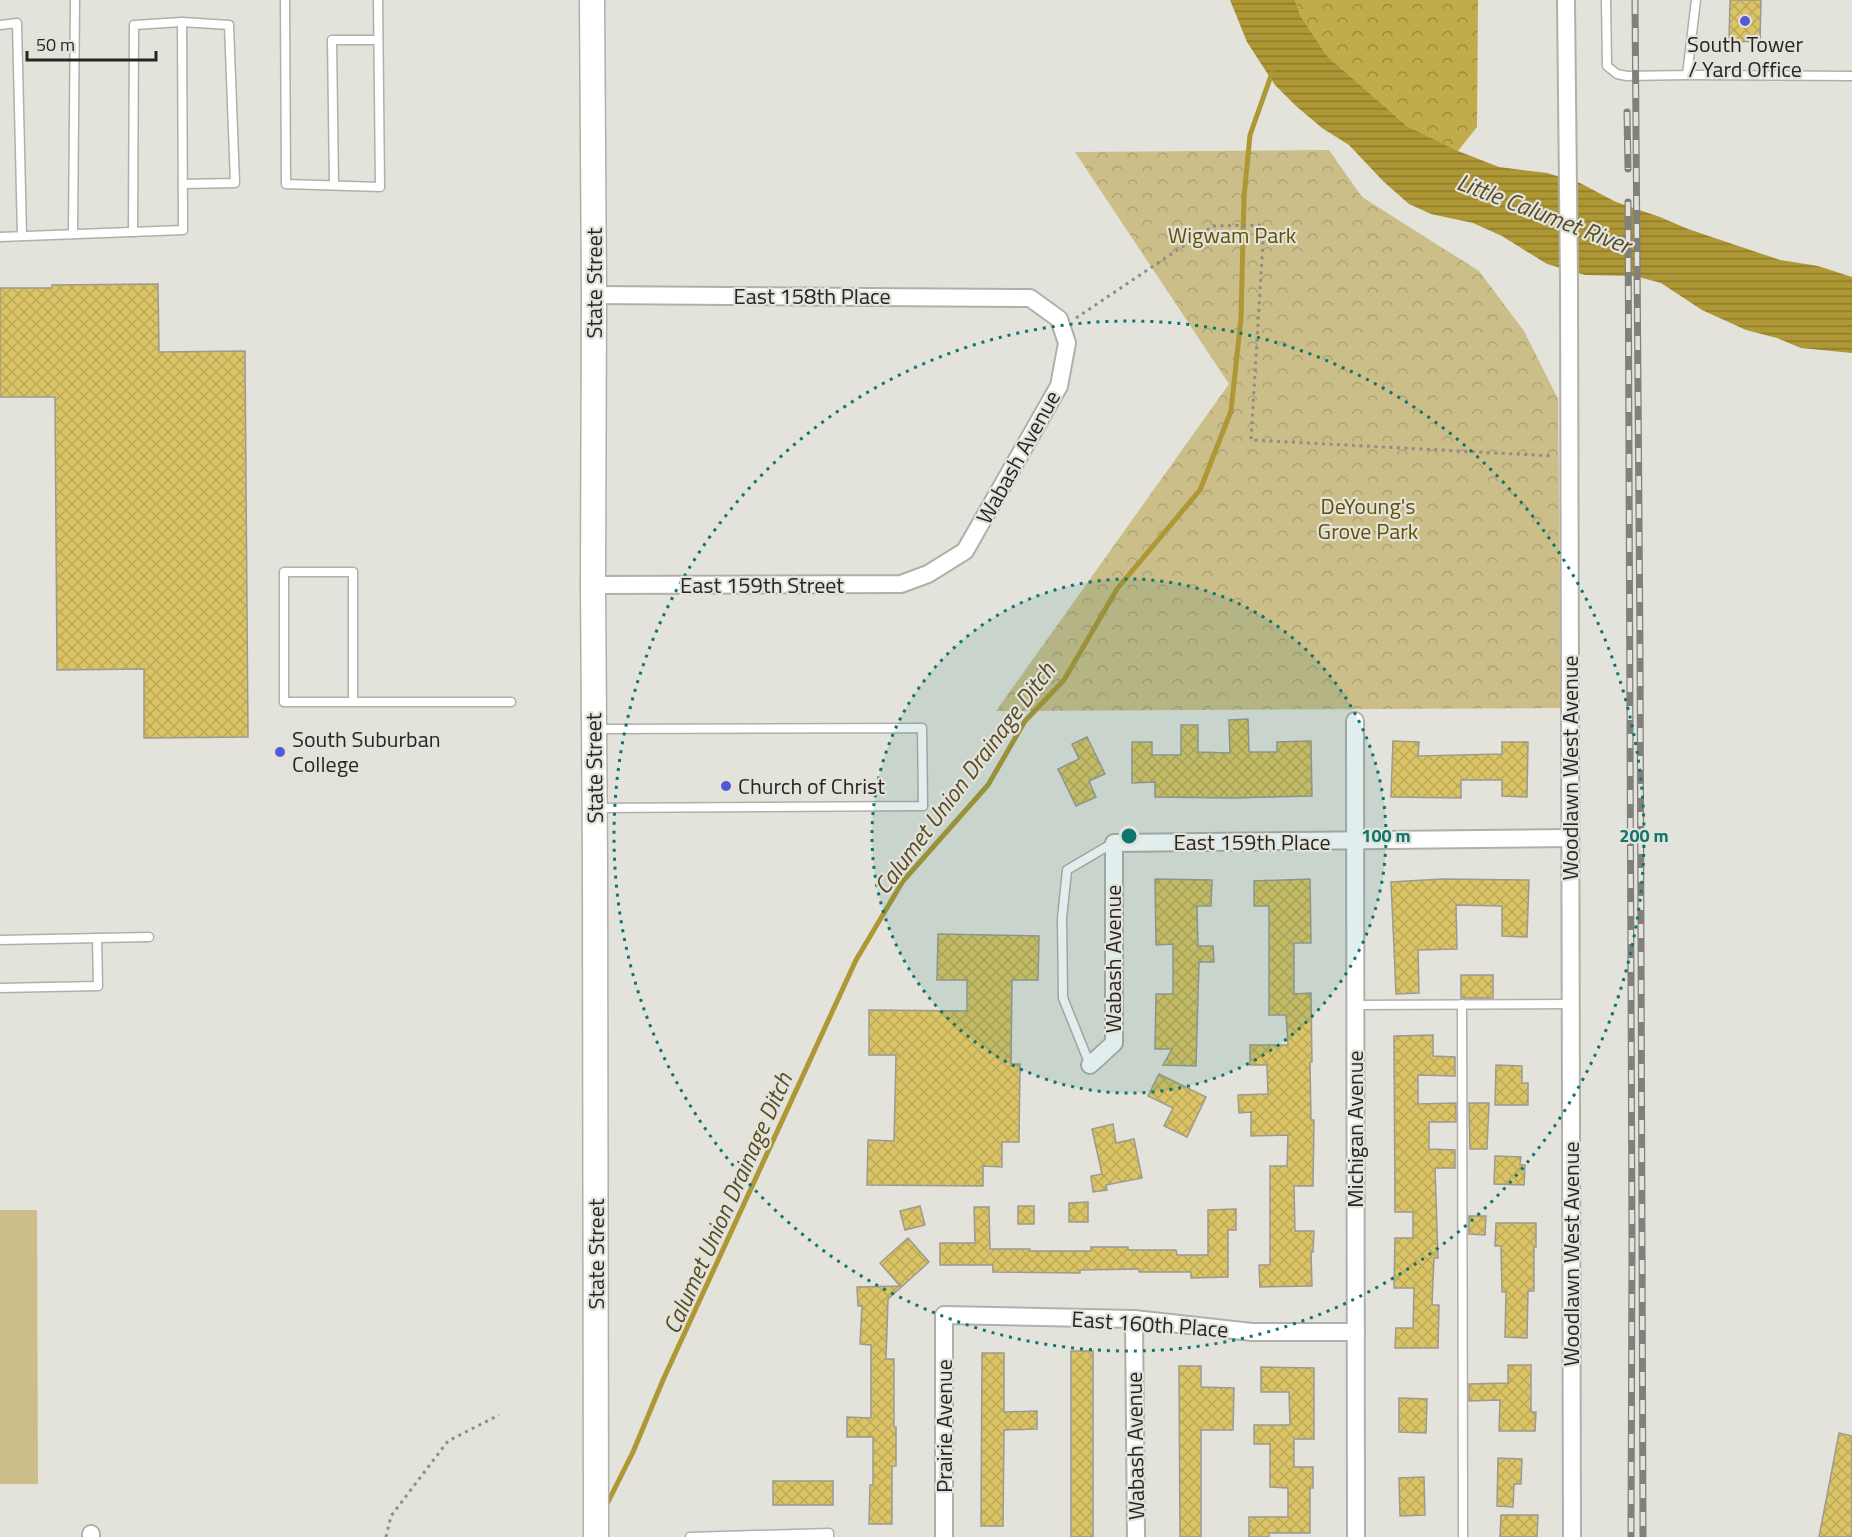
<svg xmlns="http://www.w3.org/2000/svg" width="1852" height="1537" viewBox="0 0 1852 1537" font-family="'Titillium Web',sans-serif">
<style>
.forest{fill:url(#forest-crowns)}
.park{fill:url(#park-crowns)}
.pitch{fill:#cbbe88}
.water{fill:url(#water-rules)}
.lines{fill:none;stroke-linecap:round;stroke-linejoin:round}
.stream{stroke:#ae9734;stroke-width:5}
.building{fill:url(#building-cross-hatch);stroke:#9b9a94;stroke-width:1.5}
.lane-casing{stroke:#b0afa9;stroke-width:11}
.street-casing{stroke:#b0afa9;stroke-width:20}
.secondary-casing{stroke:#b0afa9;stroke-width:27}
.path{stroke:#8e8d88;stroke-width:3;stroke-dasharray:3 4.5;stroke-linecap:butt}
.lane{stroke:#fff;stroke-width:8}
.street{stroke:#fff;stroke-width:16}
.secondary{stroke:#fff;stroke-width:24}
.rail-casing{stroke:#81807b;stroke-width:7}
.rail{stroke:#e3e2db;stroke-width:4.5;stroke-dasharray:14;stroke-linecap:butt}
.ring{fill:none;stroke:#0f766e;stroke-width:3;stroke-dasharray:3 6}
.poi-dot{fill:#535ad1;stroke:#e3e2db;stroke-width:2}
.labels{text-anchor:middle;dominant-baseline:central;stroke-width:4.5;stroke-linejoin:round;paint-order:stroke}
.poi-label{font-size:22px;fill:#272624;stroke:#e3e2db;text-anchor:start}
.park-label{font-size:22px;fill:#625204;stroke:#e3e2db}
.street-label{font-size:22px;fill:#272624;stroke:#e3e2db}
.water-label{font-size:24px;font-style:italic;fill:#574d25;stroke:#e3e2db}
.centre{fill:#0f766e;stroke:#e3e2db;stroke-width:3}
.ring-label{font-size:18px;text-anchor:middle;font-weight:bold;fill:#0f766e;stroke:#e3e2db;stroke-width:4.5;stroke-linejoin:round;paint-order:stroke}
</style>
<defs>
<pattern id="forest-crowns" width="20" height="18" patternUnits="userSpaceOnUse" patternTransform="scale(1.5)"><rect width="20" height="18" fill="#c2ab4b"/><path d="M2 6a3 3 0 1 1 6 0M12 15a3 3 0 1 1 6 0" fill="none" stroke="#9e8b3e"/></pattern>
<pattern id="park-crowns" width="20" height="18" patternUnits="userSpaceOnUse" patternTransform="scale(1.5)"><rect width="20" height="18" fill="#cbbe88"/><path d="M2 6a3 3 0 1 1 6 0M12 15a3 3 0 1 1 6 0" fill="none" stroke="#aea375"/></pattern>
<pattern id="water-rules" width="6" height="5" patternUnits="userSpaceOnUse" patternTransform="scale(1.5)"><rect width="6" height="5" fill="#ae9734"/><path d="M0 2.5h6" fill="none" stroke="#8e7b2c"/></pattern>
<pattern id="building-cross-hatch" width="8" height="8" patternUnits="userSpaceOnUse" patternTransform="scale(1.5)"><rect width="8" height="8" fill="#dbc465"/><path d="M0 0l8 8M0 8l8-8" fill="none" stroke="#bca858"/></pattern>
</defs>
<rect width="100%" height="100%" fill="#e3e2db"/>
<path class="forest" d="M1295,0H1478L1477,127L1458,151L1407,126L1327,56L1300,15Z"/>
<path class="park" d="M1329,150L1362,197L1479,271L1524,331L1558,399L1561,708L996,711L1229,384L1075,152Z"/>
<path class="pitch" d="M0,1210H37L38,1484H0Z"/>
<path class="water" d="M1230,0H1295L1300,15L1327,56L1407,126L1458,151L1499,167L1547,173L1580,183L1616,202L1660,217L1688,229L1780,260L1818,266L1852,277V353L1801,348L1777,338L1746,330L1702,310L1661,283L1635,276L1585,275L1547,264L1502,236L1473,223L1431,214L1409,204L1384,182L1349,145L1322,128L1296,106L1275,85L1247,42Z"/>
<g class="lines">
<path class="stream" d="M606,1506L633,1452L663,1380L856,960L903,881L988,785L1025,721L1064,680L1117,589L1200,490L1231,411L1241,318L1244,197L1250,135L1272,73"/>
</g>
<g class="building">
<path d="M1730,0H1761L1760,42L1729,41Z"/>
<path d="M158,284L159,352L245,351L248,737L144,738V669L57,670L55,397H0V288H52V285Z"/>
<path d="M1248,719L1249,752H1277V742L1311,741L1312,796L1232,798L1155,797V782L1132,783V742H1152V755H1181V725H1198V752L1230,753L1229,720Z"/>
<path d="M1087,737L1105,774L1089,781L1096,797L1076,806L1058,769L1079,759L1072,744Z"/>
<path d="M1393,741L1419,742L1418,756L1502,754V742H1528L1527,797L1502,796V780H1461V798L1391,797Z"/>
<path d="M1155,879L1212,880L1211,906H1197L1198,946H1213L1214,962H1199L1196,1066L1163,1065L1172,1049H1155L1156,994H1173V944L1156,945Z"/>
<path d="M1310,879L1311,943H1294V994L1311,993L1312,1062H1310L1311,1120H1314L1313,1186H1294L1295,1231H1314L1313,1252H1311L1312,1286L1260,1287L1259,1265H1270V1166H1287L1288,1135L1251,1136V1112L1239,1113L1238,1095L1268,1094L1267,1065H1250V1045H1288L1286,1015H1269V906H1254V881Z"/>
<path d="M1442,879L1529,880L1527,937L1502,936V906L1456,905L1457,949L1418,950L1419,993L1396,994L1391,882Z"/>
<path d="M938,934L1039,936L1038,980H1012L1011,1064H1020L1019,1142H1002V1167L983,1166V1186L867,1185L868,1140L894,1141L896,1055H869V1010L967,1011V980H937Z"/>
<rect x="1461" y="975" width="32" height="23"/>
<path d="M1433,1035V1056L1455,1057V1076L1418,1075V1104L1456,1103V1122H1429V1149L1455,1150V1168H1435L1438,1258H1434L1432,1305H1439L1438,1348H1395L1396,1328H1413L1414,1288H1394L1395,1238H1413V1212H1395L1394,1036Z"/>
<path d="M1496,1065L1522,1066V1083H1528V1105H1495Z"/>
<path d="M1159,1074L1206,1097L1187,1137L1164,1126L1173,1108L1148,1096Z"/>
<path d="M1469,1103H1489L1487,1149H1470Z"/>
<path d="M1113,1124L1116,1143L1134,1139L1142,1178L1106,1185L1107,1190L1093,1192L1091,1176L1102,1174L1092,1129Z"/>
<path d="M1495,1156L1521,1157L1520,1165H1525L1524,1185L1494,1184Z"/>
<path d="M1088,1202V1222H1069V1203Z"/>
<path d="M920,1206L925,1225L905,1230L900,1211Z"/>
<rect x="1018" y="1206" width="16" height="18"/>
<path d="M974,1207H989L990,1249H1030V1251H1091V1247H1128V1250H1176L1177,1255H1208V1210L1236,1209V1230H1228V1277L1191,1278V1272H1139V1269L1080,1270V1273L993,1272V1265H940V1243H975Z"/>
<path d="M1469,1216H1486L1485,1235L1469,1234Z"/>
<path d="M1496,1223H1536V1247H1534V1291H1528L1527,1338L1505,1337L1506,1292H1502L1501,1246H1495Z"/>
<path d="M908,1238L929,1262L888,1299L886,1359H894V1427H896V1466H892V1524H869L870,1485H873V1437H847V1417L871,1418V1345L860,1344L862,1306H858L857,1287L900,1286L880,1263Z"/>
<rect x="1071" y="1351" width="22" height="186"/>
<path d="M982,1353H1004V1412L1037,1411V1429L1004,1430L1003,1526H981Z"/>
<path d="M1508,1365H1531V1412H1536L1535,1431H1499L1500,1400L1469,1401V1384L1508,1383Z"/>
<path d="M1179,1366H1201V1387L1234,1388L1233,1430H1201V1537H1180Z"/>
<path d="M1261,1367L1314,1368V1439H1294V1467H1313V1488H1310V1533H1269V1537H1249V1517H1288V1488L1270,1487V1444H1254V1425H1290L1289,1392H1261Z"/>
<path d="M1399,1398L1427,1399L1426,1433L1399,1432Z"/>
<path d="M1839,1433L1852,1436V1537H1819Z"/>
<path d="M1498,1458L1522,1459L1521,1484H1514L1513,1507L1497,1506Z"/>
<path d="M1424,1477L1425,1515L1400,1516L1399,1478Z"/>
<rect x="773" y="1481" width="60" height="24"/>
<path d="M1501,1515H1538L1537,1537H1500Z"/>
</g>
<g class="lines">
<g class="lane-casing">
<g id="lane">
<path d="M285,0L286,184L380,187L378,0"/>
<path d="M1606,0L1607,66L1617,74L1627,76L1687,75L1696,0"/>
<path d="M0,25L17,23L22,236"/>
<path d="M1687,75L1852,76"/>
<path d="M334,185L332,40H378"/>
<path d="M133,232L134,25L182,22L229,25L235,183L183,184"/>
<path d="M73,234L75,0"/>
<path d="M0,237L183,230L182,22"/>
<path d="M353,702V572H284V702H511"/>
<path d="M597,808L923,806L922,728L597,729"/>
<path d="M0,940L149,937"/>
<path d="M0,988L98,986L97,938"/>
<path d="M1462,1004L1463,1537"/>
<path d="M1355,1005L1570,1004"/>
<path d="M1090,1065L1063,998L1062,918L1067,870L1113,843"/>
<path d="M690,1537L829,1533V1537"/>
</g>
</g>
<g class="street-casing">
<g id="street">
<path d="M1566,0L1569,282L1572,1537"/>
<path d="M593,585L901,584L928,574L965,551L1059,386L1067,343L1059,319L1030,298L594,295"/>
<path d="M1355,721L1356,1537"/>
<path d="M1090,1065L1114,1043V843L1570,838"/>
<path d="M1134,1319L1136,1537"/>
<path d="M91,1537V1534"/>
<path d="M944,1537V1315L1134,1319L1252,1332H1356"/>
</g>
</g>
<g class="secondary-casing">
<path id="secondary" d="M592,0L594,295L593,585L595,862L596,1537"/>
</g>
<g class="path">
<path d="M1076,318L1213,226L1264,225L1251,440L1553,456"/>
<path d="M386,1537L391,1516L448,1441L499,1415"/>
</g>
<use href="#lane" class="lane"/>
<use href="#street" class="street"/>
<use href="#secondary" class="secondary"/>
<g class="rail-casing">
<g id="rail">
<path d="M1635,0L1640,647L1643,1537"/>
<path d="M1627,112L1628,169"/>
<path d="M1628,202L1632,1241L1631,1537"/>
</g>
</g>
<use href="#rail" class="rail"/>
</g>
<circle cx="1129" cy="836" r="257" fill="#0f766e" fill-opacity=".12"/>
<g class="ring">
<circle cx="1129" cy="836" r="257"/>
<circle cx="1129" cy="836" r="515"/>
</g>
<g class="poi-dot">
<circle cx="1745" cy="21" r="6"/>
<circle cx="280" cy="752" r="6"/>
<circle cx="726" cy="786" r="6"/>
</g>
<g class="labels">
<g class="poi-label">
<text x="1745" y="44" text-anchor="middle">South Tower<tspan x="1745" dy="25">/ Yard Office</tspan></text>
<text x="292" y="739">South Suburban<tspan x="292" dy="25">College</tspan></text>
<text x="738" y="786">Church of Christ</text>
</g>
<g class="park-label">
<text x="1232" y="235">Wigwam Park</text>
<text x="1368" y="506">DeYoung's<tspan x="1368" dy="25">Grove Park</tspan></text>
</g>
<g class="street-label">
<text transform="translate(594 283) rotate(-90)">State Street</text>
<text x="812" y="296">East 158th Place</text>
<text transform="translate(1018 457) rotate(-61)">Wabash Avenue</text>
<text x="762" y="585">East 159th Street</text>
<text transform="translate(594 768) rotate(-91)">State Street</text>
<text transform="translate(1570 768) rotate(-90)">Woodlawn West Avenue</text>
<text x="1252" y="842">East 159th Place</text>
<text transform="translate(1113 959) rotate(-90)">Wabash Avenue</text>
<text transform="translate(1355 1129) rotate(-90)">Michigan Avenue</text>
<text transform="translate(596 1254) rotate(-90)">State Street</text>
<text transform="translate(1571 1254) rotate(-90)">Woodlawn West Avenue</text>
<text transform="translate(1150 1324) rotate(4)">East 160th Place</text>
<text transform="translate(944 1426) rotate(-90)">Prairie Avenue</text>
<text transform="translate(1135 1446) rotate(-91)">Wabash Avenue</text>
</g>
<g class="water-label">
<text transform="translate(1544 213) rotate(21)">Little Calumet River</text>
<text transform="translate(964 778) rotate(-53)">Calumet Union Drainage Ditch</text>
<text transform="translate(727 1203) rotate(-66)">Calumet Union Drainage Ditch</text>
</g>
</g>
<circle cx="1129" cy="836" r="9" class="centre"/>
<g class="ring-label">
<text x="1386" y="842">100 m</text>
<text x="1644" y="842">200 m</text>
</g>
<path d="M27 51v9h129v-9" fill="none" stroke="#272624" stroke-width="3"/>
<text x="36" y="51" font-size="18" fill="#272624" stroke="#e3e2db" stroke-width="4.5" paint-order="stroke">50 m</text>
</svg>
